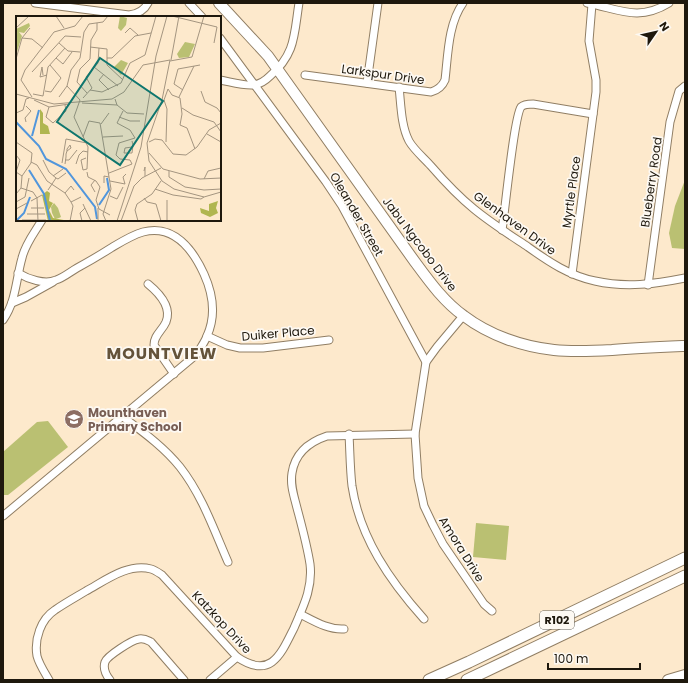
<svg xmlns="http://www.w3.org/2000/svg" width="688" height="683" viewBox="0 0 688 683" font-family="Poppins,sans-serif">
<style>
.green{fill:#bac072}
.lines{fill:none;stroke-linecap:round;stroke-linejoin:round}
.street-casing{stroke:#907e64;stroke-width:9}
.secondary-casing{stroke:#907e64;stroke-width:12}
.primary-casing{stroke:#907e64;stroke-width:13}
.street{stroke:#fff;stroke-width:7}
.secondary{stroke:#fff;stroke-width:10}
.primary{stroke:#fff;stroke-width:11}
.labels{text-anchor:middle;dominant-baseline:central;stroke-width:3.5;stroke-linejoin:round;paint-order:stroke}
.shield{fill:#fdf9f3;stroke:#615c52;stroke-width:1}
.shield-label{font-size:11px;font-weight:bold;fill:#1e180d}
.street-label{font-size:12px;fill:#1e180d;stroke:#fdf9f3}
.education-label{font-size:12px;font-weight:bold;fill:#785e54;stroke:#fdf9f3;text-anchor:start}
.district-label{font-size:16px;font-weight:bold;letter-spacing:1px;fill:#64533a;stroke:#fdf9f3}
.inset-river{fill:none;stroke:#5196dc;stroke-width:2}
.inset-road{fill:none;stroke:#a49580;stroke-width:1}
.view{fill:#0f766e;fill-opacity:0.15;stroke:#0f766e;stroke-width:2}
.inset-edge{fill:none;stroke:#1e180d;stroke-width:2}
</style>
<rect width="100%" height="100%" fill="#fde9cc"/>
<g class="green">
<path d="M685,180V249L672,248L669,233L675,206Z"/>
<path d="M48,421L68,447L8,495H3V452L37,422Z"/>
<path d="M476,523L509,526L506,560L473,557Z"/>
</g>
<g class="lines">
<g class="street-casing">
<g id="street">
<path d="M35,3L129,15C137,14 144,11 148,3"/>
<path d="M189,3L202,17"/>
<path d="M587,3C619,9 638,22 669,3"/>
<path d="M220,38L326,182L342,206L426,362"/>
<path d="M305,75L431,92C438,90 442,87 445,80C448,55 448,24 463,3"/>
<path d="M220,80C231,82 243,86 254,85C260,84 266,80 270,76C296,54 294,34 299,3"/>
<path d="M367,83L378,3"/>
<path d="M399,87C401,104 401,126 409,141C414,150 424,158 431,166C444,181 458,196 474,209C491,223 510,235 528,247C549,262 570,276 595,281C626,288 655,284 685,278"/>
<path d="M502,230C505,211 514,117 521,107C524,104 529,104 533,104L593,114"/>
<path d="M572,274L596,92V80L589,41L592,4"/>
<path d="M148,284C159,293 172,307 166,322C162,331 154,335 154,345L174,374"/>
<path d="M648,285L670,122L679,91L685,86"/>
<path d="M12,303L26,297L53,282"/>
<path d="M463,316L437,347L426,362L415,434L418,478L424,506L433,525L443,544L484,604L492,611"/>
<path d="M3,320C16,302 16,279 22,258C25,244 35,232 42,220"/>
<path d="M207,336L227,345L240,348H263L329,340"/>
<path d="M123,417C143,432 164,447 180,467C202,495 214,530 228,562"/>
<path d="M349,434C350,452 350,469 352,486C360,538 390,581 424,619"/>
<path d="M3,516L197,354C200,348 205,342 207,336C216,316 213,294 204,274C193,250 174,224 143,232C132,235 121,242 111,248C100,255 88,262 77,268C70,272 63,278 56,280C45,285 28,279 18,273"/>
<path d="M300,614C314,621 328,630 344,629"/>
<path d="M49,680C45,673 39,664 37,656C34,639 41,619 55,610C65,603 76,597 86,591C106,580 128,563 151,569C155,570 159,573 162,575L237,657C271,680 281,654 294,628C303,607 313,588 310,564C307,545 302,527 297,508C294,496 290,485 292,473C295,453 309,442 327,436L415,434"/>
<path d="M110,680C106,675 103,668 105,662C107,656 132,640 139,639C144,638 147,640 151,642L184,680"/>
<path d="M210,680L237,657"/>
</g>
</g>
<g class="secondary-casing">
<g id="secondary">
<path d="M219,3L268,56L415,262C429,281 444,302 464,316C489,335 523,347 554,350C573,352 593,351 612,350C636,348 661,347 685,346"/>
<path d="M668,680L685,675"/>
</g>
</g>
<g class="primary-casing">
<g id="primary">
<path d="M429,680L469,662L685,558"/>
<path d="M467,680L685,576"/>
</g>
</g>
<use href="#street" class="street"/>
<use href="#secondary" class="secondary"/>
<use href="#primary" class="primary"/>
</g>
<defs>
<g id="school-disc" transform="scale(1)"><circle r="9.5" fill="#8d6e63" stroke="#fdf9f3"/><path d="M0-5L7-2L0 1L-7-2ZM-4 1L0 2.5L4 1V4Q0 6-4 4Z" fill="#fff"/></g>
</defs>
<g fill-rule="evenodd">
<use href="#school-disc" x="74" y="419"/>
</g>
<g class="labels">
<rect class="shield" x="540" y="611" width="34" height="18" rx="3"/>
<g class="shield-label">
<text x="557" y="620">R102</text>
</g>
<g class="street-label">
<text transform="translate(383 74) rotate(8)">Larkspur Drive</text>
<text transform="translate(651 182) rotate(-82)">Blueberry Road</text>
<text transform="translate(571 192) rotate(-82)">Myrtle Place</text>
<text transform="translate(357 214) rotate(60)">Oleander Street</text>
<text transform="translate(515 223) rotate(36)">Glenhaven Drive</text>
<text transform="translate(420 244) rotate(53)">Jabu Ngcobo Drive</text>
<text transform="translate(278 333) rotate(-5)">Duiker Place</text>
<text transform="translate(462 549) rotate(58)">Amora Drive</text>
<text transform="translate(222 622) rotate(47)">Katzkop Drive</text>
</g>
<g class="education-label">
<text x="88" y="412">Mounthaven<tspan x="88" dy="14">Primary School</tspan></text>
</g>
<g class="district-label">
<text x="162" y="353">MOUNTVIEW</text>
</g>
</g>
<g transform="translate(16 16)">
<rect width="205" height="205" fill="#fde9cc"/>
<path d="M104,0L111,2L110,9L105,15L102,12ZM13,7L14,10L8,17L3,16L6,20L0,39V13ZM169,26L179,28L173,41L163,42L161,38ZM105,44L112,47L105,59L98,51ZM38,187L42,192L45,201L43,202L39,203L36,197L35,191Z" fill="#bac072"/>
<path d="M24,93L27,97V107L32,110L34,118H24ZM31,175L34,177L33,185L37,187L33,194L37,202L53,205H32L26,179ZM202,185L200,192L202,197L194,201L185,197L184,192L193,195V188Z" fill="#b0b650"/>
<path class="inset-river" d="M0,106L23,130L30,143L50,153L79,191L81,203M16,120L23,94M13,154L28,178L34,205M83,189L93,174L91,162M0,205L8,197L14,181"/>
<path class="inset-road" d="M40,0L48,12M156,0L201,11L198,27M0,12L13,0M109,17L114,12L122,19M6,22L16,23L27,32M43,27L52,35L64,36M74,31L91,33V49L107,64M40,42L47,48L56,36M91,42H96L119,20L135,17M0,43L6,22L14,12M155,44L163,0M154,45L176,41L188,0M78,51L102,70M16,56L49,20L65,21M88,58L83,64L93,74M27,59L26,51L24,61L31,59M74,74L86,76L105,67L114,47L129,39L140,0M167,74L158,68L162,53L184,49M29,75L35,76L45,62L34,49M185,75L189,86L201,92L205,97M71,77L61,66L64,53L74,43L75,24L81,14V7M0,78L38,88L96,83L108,76L127,49L154,44L146,84L131,127L133,145L146,165L158,173L188,181L205,176M17,78L27,80L32,51L49,32M16,81L5,64L9,54L38,16L59,10L67,0M43,81L51,70M163,81L178,50M67,82L76,72L70,61L82,47L83,32M99,83L101,89L111,97L128,98M18,84L33,91L53,88M148,84L152,73L156,79L164,82L166,98L164,109L171,112L179,133M148,84L151,93L150,126M66,87L101,89M10,90L15,95L9,102L10,106M33,91L30,101L37,107L50,95L49,89M166,92L177,99L198,106L205,116M0,97L7,94L10,83L13,82M103,101L114,105H124M85,108L93,97M191,118L205,126M67,121L73,105L84,107L95,173L87,198L90,205M87,121L107,120M116,125L117,129L116,137H108L109,132L116,131M0,126L16,137L15,147L6,160L5,172L0,178M133,126L139,123L146,124L157,138L170,139L181,131L193,114L205,107M133,137L147,153L184,163L205,162M0,139L4,144L0,156L6,160M70,142L65,144L67,154L71,153L72,131L58,101L64,84L51,70L55,54L64,42L68,16L73,8L87,6L92,0M27,144L33,156L40,162L32,174M49,144H53L61,134M15,146L21,149L31,165L49,177L55,186L65,181M46,147L50,123L71,127M49,148L50,141V138L51,135V133L54,129L55,132L51,135M60,148L63,139L67,135L72,136M128,155L129,151V160M153,155V161L169,171L188,174L205,173M71,156L72,161L80,165L84,171L80,184L83,193L94,199M93,157L116,148L114,144L104,143L100,139L103,127L119,122L114,114L101,107L107,95M37,160L47,153M40,162L42,163L50,157M188,163L192,155L205,152M79,164L75,169L79,176M94,165L109,168L107,161L110,158M88,167V160L93,161M5,172L17,176L21,182L22,205M139,173L157,179L185,183L188,181M49,177L55,170L58,174M94,180L101,183L107,171M128,182L131,186L140,188L145,205M15,185L26,179M0,186L9,181L13,162M67,188L75,205M15,192H28M0,193L11,187M11,198H29M6,204H30M54,205L57,190L55,186M66,205L64,197L69,192M82,205V192M101,205L125,131L140,40L151,0M105,205L118,170L126,162L145,152M122,205L119,194L121,188L136,178L145,165M151,205V184"/>
<path class="view" d="M84,42L147,85L104,149L41,106Z"/>
<rect width="205" height="205" class="inset-edge"/>
</g>
<rect width="688" height="683" fill="none" stroke="#1e180d" stroke-width="8"/>
<g transform="translate(656 32) rotate(56)" stroke="#fdf9f3" stroke-width="3" paint-order="stroke">
<path d="M0-3L7 15L0 10L-7 15Z" fill="#1e180d"/>
<text y="-6" font-size="11" font-weight="bold" text-anchor="middle" fill="#1e180d">N</text>
</g>
<path d="M548 663v6h92v-6" fill="none" stroke="#1e180d" stroke-width="2"/>
<text x="554" y="663" font-size="12" fill="#1e180d" stroke="#fdf9f3" stroke-width="3" paint-order="stroke">100 m</text>
</svg>
